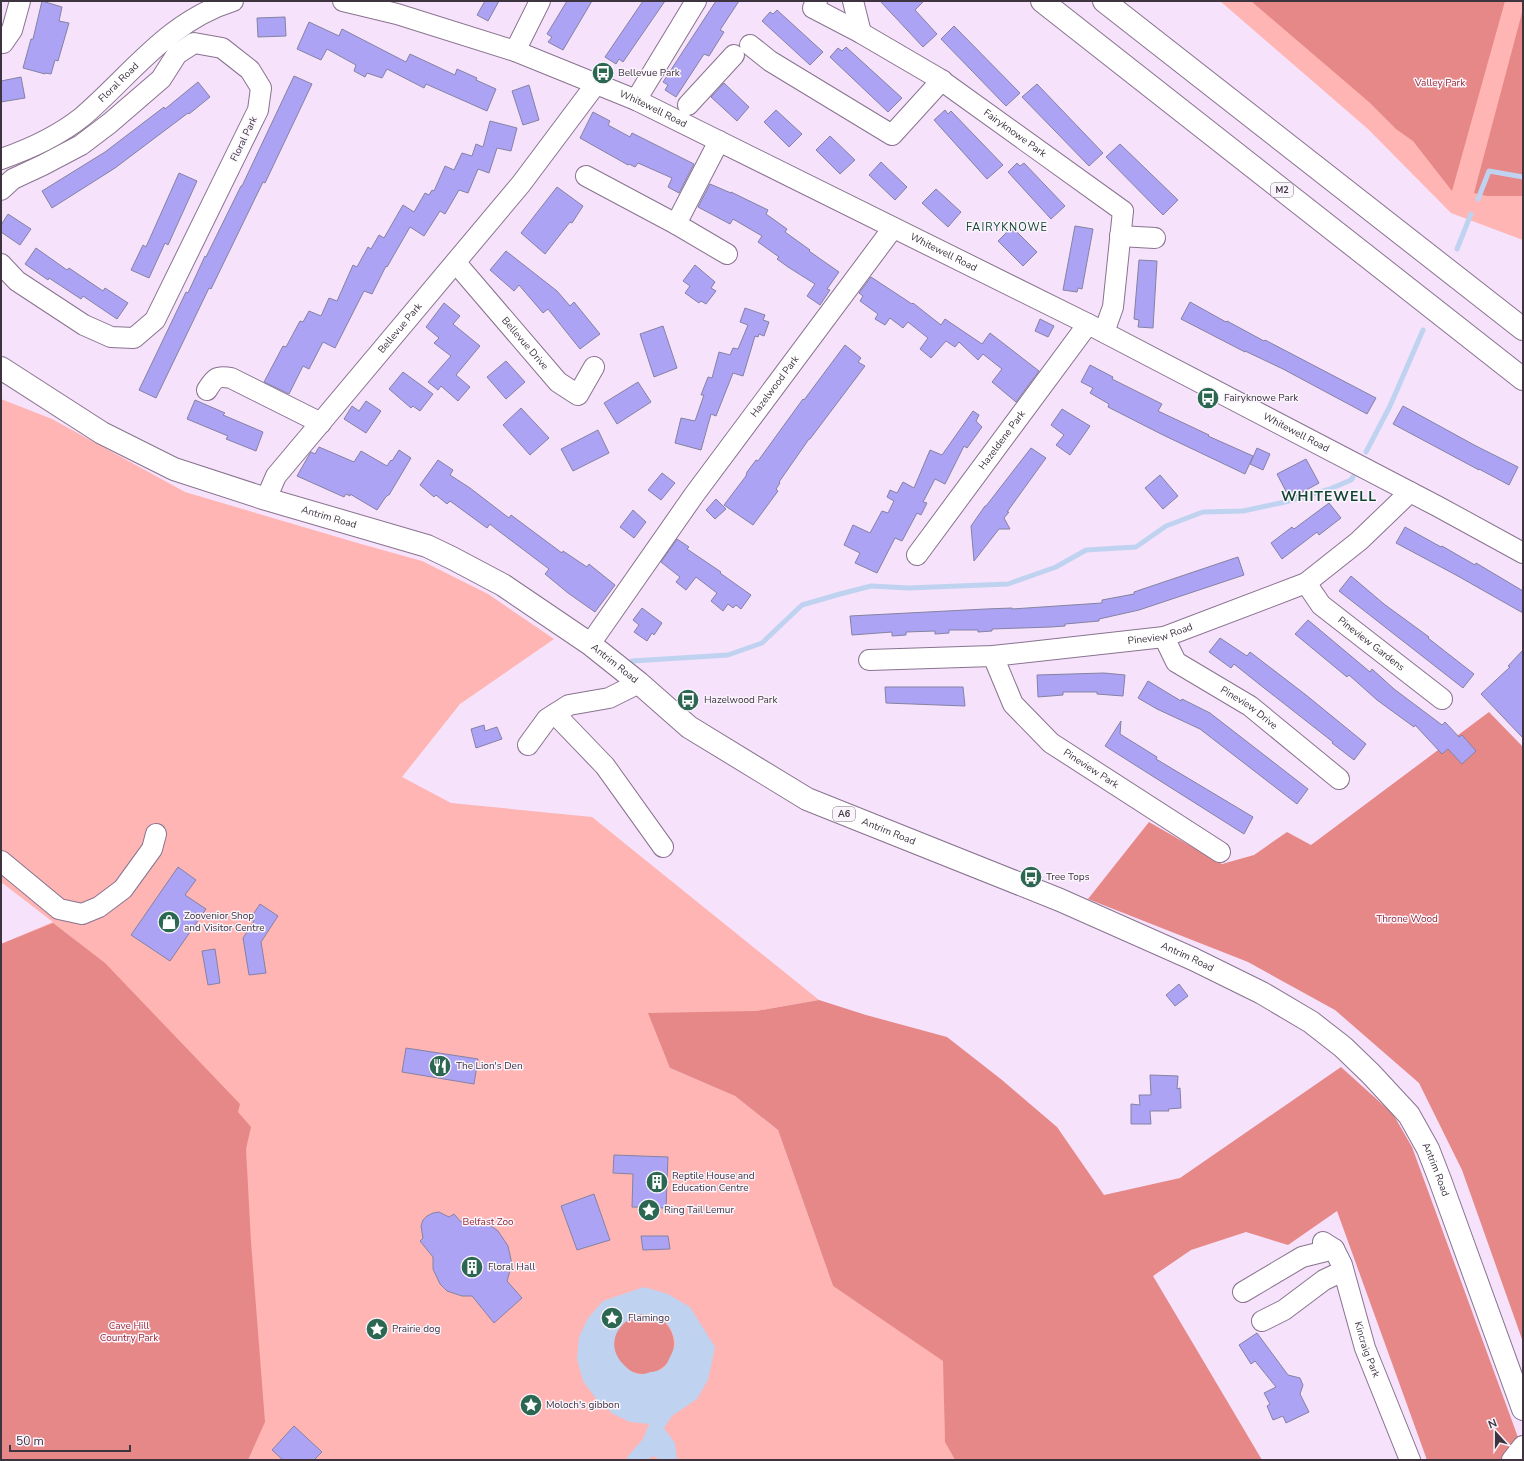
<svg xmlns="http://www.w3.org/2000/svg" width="1524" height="1461" viewBox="0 0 1524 1461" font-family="'Nunito Sans',sans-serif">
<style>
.green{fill:#feb5b3}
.forest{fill:#e68887}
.water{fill:#bfd3f0;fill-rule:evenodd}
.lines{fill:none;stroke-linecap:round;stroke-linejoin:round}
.stream{stroke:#bfd3f0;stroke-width:5}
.building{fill:#ada3f4;stroke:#8582a3}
.minor-casing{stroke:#89738f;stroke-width:22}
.major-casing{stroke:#89738f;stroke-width:24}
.highway-casing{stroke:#89738f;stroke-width:24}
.minor{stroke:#fff;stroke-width:20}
.major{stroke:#fff;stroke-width:22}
.highway{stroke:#fff;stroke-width:22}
.labels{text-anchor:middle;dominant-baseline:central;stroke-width:3;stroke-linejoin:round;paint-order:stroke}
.shield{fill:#faf5fc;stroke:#766e78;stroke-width:1}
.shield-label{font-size:9px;font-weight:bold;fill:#3e3440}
.poi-label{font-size:10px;fill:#3e3440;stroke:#faf5fc;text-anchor:start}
.street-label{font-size:10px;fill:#3e3440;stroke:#faf5fc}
.park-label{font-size:10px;fill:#962832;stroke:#faf5fc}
.neighbourhood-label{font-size:11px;letter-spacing:1px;fill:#124332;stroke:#faf5fc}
.district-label{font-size:14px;font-weight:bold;letter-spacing:1px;fill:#124332;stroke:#faf5fc}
</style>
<rect width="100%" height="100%" fill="#f6e2fb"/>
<g class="green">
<path d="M1220,1H1523V240L1451,213L1368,129Z"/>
<path d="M1,399L52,419L185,492L361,544L422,561L488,594L554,639L460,704L402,777L451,803L592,817L819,1000L756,1011L670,1068L735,1096L778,1130L833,1286L944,1361L945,1441L955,1460H1V944L53,922L1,882Z"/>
</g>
<g class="forest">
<path d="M1251,1H1505L1452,191L1413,141L1396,129L1369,102Z"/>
<path d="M1523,9V196H1487L1474,193Z"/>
<path d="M1489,712L1523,747V1342L1462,1170L1419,1083L1335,1010L1248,962L1088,899L1149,822L1222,864L1254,855L1287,832L1311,845Z"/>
<path d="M53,923L105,963L240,1104L238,1112L251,1127L246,1149L251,1242L265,1422L248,1460H1V944Z"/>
<path d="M819,1000L866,1015L947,1037L1002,1080L1057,1127L1104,1195L1180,1178L1341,1067L1393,1114L1412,1147L1523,1451V1460H1427L1337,1211L1288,1245L1246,1232L1191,1250L1153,1276L1262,1460H955L945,1442L943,1361L833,1286L778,1130L735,1096L670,1068L648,1013L756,1011Z"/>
<circle cx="644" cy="1344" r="30"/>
</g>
<path class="water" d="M644,1287L668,1294L690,1307L715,1347L708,1380L697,1399L672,1416L664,1428L675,1443L677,1460H661L653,1456L647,1460H627L628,1456L643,1439L649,1424L630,1422L613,1414L597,1400L583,1381L577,1359L579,1337L588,1318L603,1301ZM640,1314C646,1315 656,1316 661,1319C669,1323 675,1335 675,1345C674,1349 671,1355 669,1359C666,1368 660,1371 651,1372C647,1373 642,1375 639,1374C632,1373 628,1369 624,1365C604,1345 617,1322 640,1314Z"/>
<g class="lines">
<g class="stream">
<path d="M1478,199L1489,171L1523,177"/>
<path d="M1457,249L1471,214"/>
<path d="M1366,452L1390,406L1423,330"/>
<path d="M632,661L728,655L762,643L802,605L840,594L871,586L909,588L1008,584L1056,567L1086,550L1136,547L1166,526L1203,512L1243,511L1285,502L1330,489L1351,480L1353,477"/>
</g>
</g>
<g class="building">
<path d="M42,1L62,7L59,21L69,23L58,61L55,60L51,74L45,73V74L23,68L31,39H33Z"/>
<path d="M485,1H499L488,21L477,15Z"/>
<path d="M567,1H592L563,50L548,42L552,37L547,34Z"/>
<path d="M643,1H665L623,62L619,59L616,64L605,57Z"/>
<path d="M716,1H739L720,30L724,32L709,56L704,54L676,97L665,90L668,85L663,82Z"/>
<path d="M880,1H924L915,10L937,34L923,47Z"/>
<path d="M777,10L823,52L810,65L762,21L770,12L773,14Z"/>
<path d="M285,17L286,36L258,37L257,18Z"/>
<path d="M309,22L339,36L342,29L406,62L410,54L455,75L457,69L477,78L476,80L496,89L487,111L426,84L424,88L387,69L382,78L367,73L365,77L354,71L356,65L327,49L321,60L297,49Z"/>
<path d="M954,26L1020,93L1006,106L941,39Z"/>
<path d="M846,47L902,98L888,112L830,57L838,48L842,51Z"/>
<path d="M294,76L312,84L265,183L263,182L211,289L209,288L156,398L139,390L186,292L188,293L205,256L206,257L241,186H242Z"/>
<path d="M21,77L25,98L1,102V81Z"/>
<path d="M198,82L210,97L189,114L188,113L115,168L52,208L42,191L105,152L164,107L165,109Z"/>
<path d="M724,83L749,107L737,121L711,97Z"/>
<path d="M1037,84L1103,153L1089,166L1022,97Z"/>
<path d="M529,85L539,120L523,125L512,91Z"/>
<path d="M776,110L802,134L789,147L764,122Z"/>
<path d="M945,110L948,114L951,111L1003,165L987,179L934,120Z"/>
<path d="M593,112L610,121L608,125L630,137L632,133L694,164L679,193L668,187L672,178L638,163L635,167L629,164L628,165L580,138Z"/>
<path d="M490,121L517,128L511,151L497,148L489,173L478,169L468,193L459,190L445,214L440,211L424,236L410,227L387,267L386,266L372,294L364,291L335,348L323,342L309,369L303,366L289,394L264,382L283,346L286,347L300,321L303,322L309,311L321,316L329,298L337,301L353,265L357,267L368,247L371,249L379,235L384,238L403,205L414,212L425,193L429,195L432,190L434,191L445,166L454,170L462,153L472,156L476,144L483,147Z"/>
<path d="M830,136L855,160L840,174L816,150Z"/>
<path d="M1120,144L1178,200L1163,215L1106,157Z"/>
<path d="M881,162L907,187L895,200L869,175Z"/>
<path d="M1017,163L1020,166L1024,163L1065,206L1051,219L1008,172Z"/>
<path d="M179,173L197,181L168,245L165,243L149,278L131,270L143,245L146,247Z"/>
<path d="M710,184L731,193V192L768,210L766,214L787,229L785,232L810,250L809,251L839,272L827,289L830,290L820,305L807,296L815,284L788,267L777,259L779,257L758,242L762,236L733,219L730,224L698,207Z"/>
<path d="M557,187L583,206L572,223L570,222L545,254L521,233Z"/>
<path d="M936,189L961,212L948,227L922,203Z"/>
<path d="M8,214L31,229L20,245L1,232V225Z"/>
<path d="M1075,226L1093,229L1082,289L1078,288L1077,292L1063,290Z"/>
<path d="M1012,227L1037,252L1023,266L998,241Z"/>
<path d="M36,248L67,270L69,268L103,291L105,288L128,303L117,319L83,296L81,299L49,278L48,280L25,264Z"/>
<path d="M506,251L557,291L570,306L574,302L600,334L580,349L548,309L543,313L519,285L514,291L490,270Z"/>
<path d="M1139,260L1157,261L1153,328L1138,327L1139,320L1134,319Z"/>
<path d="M695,265L715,282L711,288L716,291L706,304L701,301L699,303L685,293L690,286L683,281Z"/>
<path d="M871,277L912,304L913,303L941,325L945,319L982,344L990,333L1039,371L1016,402L992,382L1002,369L983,354L978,360L959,342L955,347L946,341L931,358L920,349L928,338L908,322L903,328L890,318L885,325L875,319L878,314L860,301L863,296L859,293Z"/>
<path d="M1190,302L1226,322L1227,321L1264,341L1265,340L1376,398L1367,414L1283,369L1245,351V352L1181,319Z"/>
<path d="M444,303L460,316L453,324L480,346L456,375L470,387L458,401L441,386L438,390L428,382L451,356L434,343L439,338L426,327Z"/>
<path d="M745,308L765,315L763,320L769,322L764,336L759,334L758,337L755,336L743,376L733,373L716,416L711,414L701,450L675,443L681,418L695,421L704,395H701L708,377L712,378L719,352L730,355L733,348L738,349L748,325L740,322Z"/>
<path d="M1040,319L1054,326L1048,337L1035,331Z"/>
<path d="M663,326L677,368L654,377L640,334Z"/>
<path d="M845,345L861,358L858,362L865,366L810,439H809L779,482L780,483L776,489L778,491L753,525L724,505L746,476L747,472L756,460L758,461L803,399L804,400Z"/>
<path d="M506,361L525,382L506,399L487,377Z"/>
<path d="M1090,365L1113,377L1112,379L1162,404L1158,411L1209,435L1208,436L1253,456L1245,474L1163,435L1108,407L1109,404L1090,393L1093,388L1081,382Z"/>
<path d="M403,372L433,394L420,411L413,406L411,408L389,389Z"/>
<path d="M638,382L651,402L617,424L604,403Z"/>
<path d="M195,400L225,413L223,415L263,432L256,451L226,439L228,436L187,419Z"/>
<path d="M366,401L381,411L366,433L344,419L352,406L359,411Z"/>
<path d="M1403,406L1476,446L1518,467L1509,485L1479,469V470L1393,424Z"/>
<path d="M521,408L549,438L530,455L503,425Z"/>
<path d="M1062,409L1090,426L1070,455L1056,445L1064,435L1051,425Z"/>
<path d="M973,411L979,415L976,421L982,427L967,448L964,446L945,484L935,479L923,502L927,503L921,515L917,513L902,541L895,538L877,573L855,563L860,553L844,545L853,525L870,533L882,511L888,513L894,501L887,497L890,490L897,493L903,482L914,488L930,450L942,455Z"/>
<path d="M598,430L609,453L573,471L561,449Z"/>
<path d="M319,447L354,462L361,451L387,466L391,460L392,461L399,450L411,458L389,495H388L385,498L377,510L350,494V496L346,494L344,497L297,476L309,455L311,452L315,454Z"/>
<path d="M1031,448L1046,458L1007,512H1009L1004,518L1010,529H999L974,561L971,526L985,506H986Z"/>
<path d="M1257,448L1270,454L1263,470L1250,464Z"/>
<path d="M1306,459L1319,483L1290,499L1277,474Z"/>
<path d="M438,460L453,470L450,475L470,488L509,518L511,515L562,553L563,551L587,567L589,564L615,585L595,612L568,593L545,574L549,569L496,529L490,524L487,528L450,501L447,504L436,495L434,497L420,485Z"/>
<path d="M662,473L675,483L661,500L648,490Z"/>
<path d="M1160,475L1178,496L1163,509L1145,488Z"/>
<path d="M716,499L726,509L715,519L706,510Z"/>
<path d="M1329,503L1341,518L1319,535L1317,532L1282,559L1271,543L1292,527L1294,529Z"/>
<path d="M633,510L646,522L634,538L620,527Z"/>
<path d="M1405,527L1441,547L1442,546L1475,565L1476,563L1523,591V613L1456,575L1396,543Z"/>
<path d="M677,539L689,547L687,549L721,572L720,573L751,595L741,609L736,605L733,608L728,604L723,611L711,601L717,593L696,577L686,590L676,582L680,577L661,562Z"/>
<path d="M1238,557L1244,575L1139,610L1099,619V621L1065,624V626L1051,627L992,629V631L978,632V630H949V633L935,634V631L906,632V635L892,636V632L852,635L850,616L986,609L1012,608V609L1102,603V600L1134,594V592Z"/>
<path d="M1351,576L1384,604L1429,637L1428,638L1474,674L1463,688L1339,591Z"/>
<path d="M642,608L662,623L654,635L652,633L647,641L634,632L639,625L633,620Z"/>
<path d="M1308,620L1370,672L1372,669L1394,689L1442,725L1445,722L1459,737L1462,735L1476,751L1462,764L1448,749L1442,754L1415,725L1414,727L1377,700L1349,675L1347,677L1295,634Z"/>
<path d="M1220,638L1247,656L1250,652L1306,695L1366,744L1354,760L1332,743L1333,742L1259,684L1234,664L1231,668L1209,652Z"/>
<path d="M1523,650V738L1481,694L1510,667L1508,666Z"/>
<path d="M1104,673L1125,675L1123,696L1097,694V692H1063V695L1038,697L1037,675Z"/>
<path d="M1148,681L1181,701L1182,699L1210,713L1308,789L1297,804L1200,729L1157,709L1138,698Z"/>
<path d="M885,687H963L965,706L886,703Z"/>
<path d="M1121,721L1120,734L1157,757L1156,759L1253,817L1244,834L1105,746Z"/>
<path d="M484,725L485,731L497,727L502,739L476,748L471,729Z"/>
<path d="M178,867L196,880L185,895L206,909L170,961L131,935Z"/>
<path d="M260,904L278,916L261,942L266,973L249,975L243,938L254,921L250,919Z"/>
<path d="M215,949L220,983L208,985L202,951Z"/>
<path d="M1179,984L1188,996L1175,1006L1166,995Z"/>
<path d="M406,1048L478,1059L474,1084L402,1072Z"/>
<path d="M1150,1075L1178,1076L1177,1089L1180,1088L1181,1108L1168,1109L1169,1111H1150L1151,1124H1131V1104L1140,1105L1139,1095H1151Z"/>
<path d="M614,1155L668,1157L666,1208L632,1207L633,1174L613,1173Z"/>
<path d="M594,1194L610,1240L577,1250L561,1206Z"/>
<path d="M439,1212L449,1217L454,1214L461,1222L471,1220L489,1224L498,1231L508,1246L512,1264L507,1281L522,1298L494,1323L472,1296H462L447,1291L440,1284L433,1269V1257L420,1241L423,1238L421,1226L423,1220L427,1216L433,1213Z"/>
<path d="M641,1236H668L670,1249L643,1250Z"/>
<path d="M1257,1333L1288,1375L1300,1378L1303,1385L1300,1394L1309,1412L1286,1423L1283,1416L1273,1420L1267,1406L1270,1404L1264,1393L1276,1387L1255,1361L1251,1364L1239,1345Z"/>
<path d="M294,1426L322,1452L314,1460H283L272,1450Z"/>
</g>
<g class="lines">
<g class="minor-casing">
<g id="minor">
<path id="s1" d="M343,1L397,14L515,51L636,100L1088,324L1437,506L1523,553"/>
<path id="s2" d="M817,1L813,8L861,33L938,78L1123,211L1113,307L1104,332"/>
<path d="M853,1L861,33"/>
<path d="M1,43H3L12,30L20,1"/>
<path d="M750,45L770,61L892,135L942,80"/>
<path d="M515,51L540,1"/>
<path d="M636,100L696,1"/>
<path d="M688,105L734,55"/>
<path id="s3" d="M1,159C30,149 58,136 82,117C131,75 168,21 233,1"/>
<path d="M586,176L676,224L727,254"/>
<path d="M1,190L13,179L43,165L81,145L110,123L161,79L177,54L194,43L222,48L250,70L261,88L258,110L155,320L134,338L111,337L84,325L17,281L1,264"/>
<path d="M676,224L719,141"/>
<path d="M1120,236L1155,238"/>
<path id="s4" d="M456,263L558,382L578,395L594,367"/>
<path d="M207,390C214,379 216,375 231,378L321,423"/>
<path id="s5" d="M266,499L276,476L521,184L596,84"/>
<path id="s6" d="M917,555L1088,324"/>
<path id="s7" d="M1306,583L1321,605L1442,699"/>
<path id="s8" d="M1164,637L1176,662L1250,706L1339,779"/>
<path id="s9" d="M590,644L694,495L893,228"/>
<path id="s10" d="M993,656L1013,704L1051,743L1220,852"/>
<path id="s11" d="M869,660L993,656L1164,637L1306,583L1359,541L1410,492"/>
<path d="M555,714L605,766L663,847"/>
<path d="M528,745L547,719L569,705L609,698L639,683"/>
<path d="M1,861L59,909L82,914L99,907L123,889L152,849L156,834"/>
<path id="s12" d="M1323,1242L1334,1249L1342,1265L1365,1348L1410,1460"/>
<path d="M1243,1292L1302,1257L1334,1249"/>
<path d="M1262,1321L1284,1310L1324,1280L1343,1271"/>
<path d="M1512,1460L1523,1446"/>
</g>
</g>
<g class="major-casing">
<g id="major">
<path id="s13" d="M1,368L102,433L174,469L266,499L427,546L452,558L503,585L590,644L639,683L689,727L807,799L1060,900L1193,959L1262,993L1311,1022L1343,1047L1371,1074L1409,1115L1428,1149L1440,1180L1523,1409"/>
</g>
</g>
<g class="highway-casing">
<g id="highway">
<path d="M1042,1L1523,379"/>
<path d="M1104,1L1523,329"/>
</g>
</g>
<use href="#minor" class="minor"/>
<use href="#major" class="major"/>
<use href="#highway" class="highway"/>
</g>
<defs>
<g id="bus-disc" transform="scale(1.15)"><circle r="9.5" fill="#2c6751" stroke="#faf5fc"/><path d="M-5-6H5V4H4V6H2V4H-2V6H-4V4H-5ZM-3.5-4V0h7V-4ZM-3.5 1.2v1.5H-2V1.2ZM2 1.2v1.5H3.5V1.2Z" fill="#fff"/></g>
<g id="shop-disc" transform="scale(1.15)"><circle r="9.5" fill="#2c6751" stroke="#faf5fc"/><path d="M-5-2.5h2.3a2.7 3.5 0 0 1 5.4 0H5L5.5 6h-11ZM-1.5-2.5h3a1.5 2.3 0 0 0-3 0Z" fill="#fff"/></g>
<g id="restaurant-disc" transform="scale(1.15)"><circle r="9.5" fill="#2c6751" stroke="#faf5fc"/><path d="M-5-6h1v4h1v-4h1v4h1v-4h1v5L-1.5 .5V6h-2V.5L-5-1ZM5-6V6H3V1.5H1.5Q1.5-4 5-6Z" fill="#fff"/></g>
<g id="building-disc" transform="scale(1.15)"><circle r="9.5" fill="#2c6751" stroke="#faf5fc"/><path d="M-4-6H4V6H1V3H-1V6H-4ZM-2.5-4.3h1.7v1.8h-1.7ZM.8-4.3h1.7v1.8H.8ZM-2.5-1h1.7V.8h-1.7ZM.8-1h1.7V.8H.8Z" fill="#fff"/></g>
<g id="sight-disc" transform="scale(1.15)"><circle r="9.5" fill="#2c6751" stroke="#faf5fc"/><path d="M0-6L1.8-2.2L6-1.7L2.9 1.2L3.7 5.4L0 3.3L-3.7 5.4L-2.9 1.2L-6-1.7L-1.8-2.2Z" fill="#fff"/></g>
</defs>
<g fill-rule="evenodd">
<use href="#bus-disc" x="603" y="73"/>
<use href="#bus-disc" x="1208" y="398"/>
<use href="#bus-disc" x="688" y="700"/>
<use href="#bus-disc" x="1031" y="877"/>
<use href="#shop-disc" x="169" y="922"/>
<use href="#restaurant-disc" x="440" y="1066"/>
<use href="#building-disc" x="657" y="1182"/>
<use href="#sight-disc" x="649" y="1210"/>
<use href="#building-disc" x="472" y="1267"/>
<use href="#sight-disc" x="612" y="1318"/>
<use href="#sight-disc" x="377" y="1329"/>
<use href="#sight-disc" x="531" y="1405"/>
</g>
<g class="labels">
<g class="shield">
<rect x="1271" y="183" width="22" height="14" rx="3"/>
<rect x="833" y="807" width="22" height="14" rx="3"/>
</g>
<g class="shield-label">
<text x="1282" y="190">M2</text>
<text x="844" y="814">A6</text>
</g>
<g class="poi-label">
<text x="618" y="73">Bellevue Park</text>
<text x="1224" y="398">Fairyknowe Park</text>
<text x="704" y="700">Hazelwood Park</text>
<text x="1046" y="877">Tree Tops</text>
<text x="184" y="916">Zoovenior Shop<tspan x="184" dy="12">and Visitor Centre</tspan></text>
<text x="456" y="1066">The Lion's Den</text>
<text x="672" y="1176">Reptile House and<tspan x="672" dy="12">Education Centre</tspan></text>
<text x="664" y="1210">Ring Tail Lemur</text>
<text x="488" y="1267">Floral Hall</text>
<text x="628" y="1318">Flamingo</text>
<text x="392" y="1329">Prairie dog</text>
<text x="546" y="1405">Moloch's gibbon</text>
</g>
<g class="street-label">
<text stroke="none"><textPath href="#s3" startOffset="142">Floral Road</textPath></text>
<text stroke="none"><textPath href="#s1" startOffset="329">Whitewell Road</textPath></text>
<text stroke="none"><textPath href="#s2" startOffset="246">Fairyknowe Park</textPath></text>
<text transform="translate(244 139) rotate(-64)">Floral Park</text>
<text stroke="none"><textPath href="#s1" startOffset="653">Whitewell Road</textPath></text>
<text stroke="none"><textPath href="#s5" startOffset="218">Bellevue Park</textPath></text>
<text stroke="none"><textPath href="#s4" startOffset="106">Bellevue Drive</textPath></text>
<text stroke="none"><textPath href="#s9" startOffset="317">Hazelwood Park</textPath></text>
<text stroke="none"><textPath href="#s1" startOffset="1049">Whitewell Road</textPath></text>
<text stroke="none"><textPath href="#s6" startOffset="143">Hazeldene Park</textPath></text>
<text stroke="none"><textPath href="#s13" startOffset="363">Antrim Road</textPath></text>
<text stroke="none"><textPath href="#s11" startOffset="293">Pineview Road</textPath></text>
<text stroke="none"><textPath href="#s7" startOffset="90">Pineview Gardens</textPath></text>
<text stroke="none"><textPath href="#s13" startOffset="687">Antrim Road</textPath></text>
<text stroke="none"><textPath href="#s8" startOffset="114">Pineview Drive</textPath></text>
<text stroke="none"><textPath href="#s10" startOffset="154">Pineview Park</textPath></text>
<text stroke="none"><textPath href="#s13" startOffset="1011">Antrim Road</textPath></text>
<text stroke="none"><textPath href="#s13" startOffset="1335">Antrim Road</textPath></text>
<text stroke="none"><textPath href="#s13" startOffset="1671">Antrim Road</textPath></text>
<text stroke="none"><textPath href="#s12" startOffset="119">Kincraig Park</textPath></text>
</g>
<g class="park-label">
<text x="1440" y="83">Valley Park</text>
<text x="1407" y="919">Throne Wood</text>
<text x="488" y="1222">Belfast Zoo</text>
<text x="129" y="1326">Cave Hill<tspan x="129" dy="12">Country Park</tspan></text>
</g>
<g class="neighbourhood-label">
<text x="1007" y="227">FAIRYKNOWE</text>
</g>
<g class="district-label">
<text x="1329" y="496">WHITEWELL</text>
</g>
</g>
<rect width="1524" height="1461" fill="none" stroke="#3e3440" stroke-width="4"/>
<g transform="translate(1496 1433) rotate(339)" stroke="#faf5fc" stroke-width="3" paint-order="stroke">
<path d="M0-3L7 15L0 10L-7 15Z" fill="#3e3440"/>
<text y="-6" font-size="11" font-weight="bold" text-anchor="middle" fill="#3e3440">N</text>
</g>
<path d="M10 1445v6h120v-6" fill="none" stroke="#3e3440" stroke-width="2"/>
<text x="16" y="1445" font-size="12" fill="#3e3440" stroke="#faf5fc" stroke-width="3" paint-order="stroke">50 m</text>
</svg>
